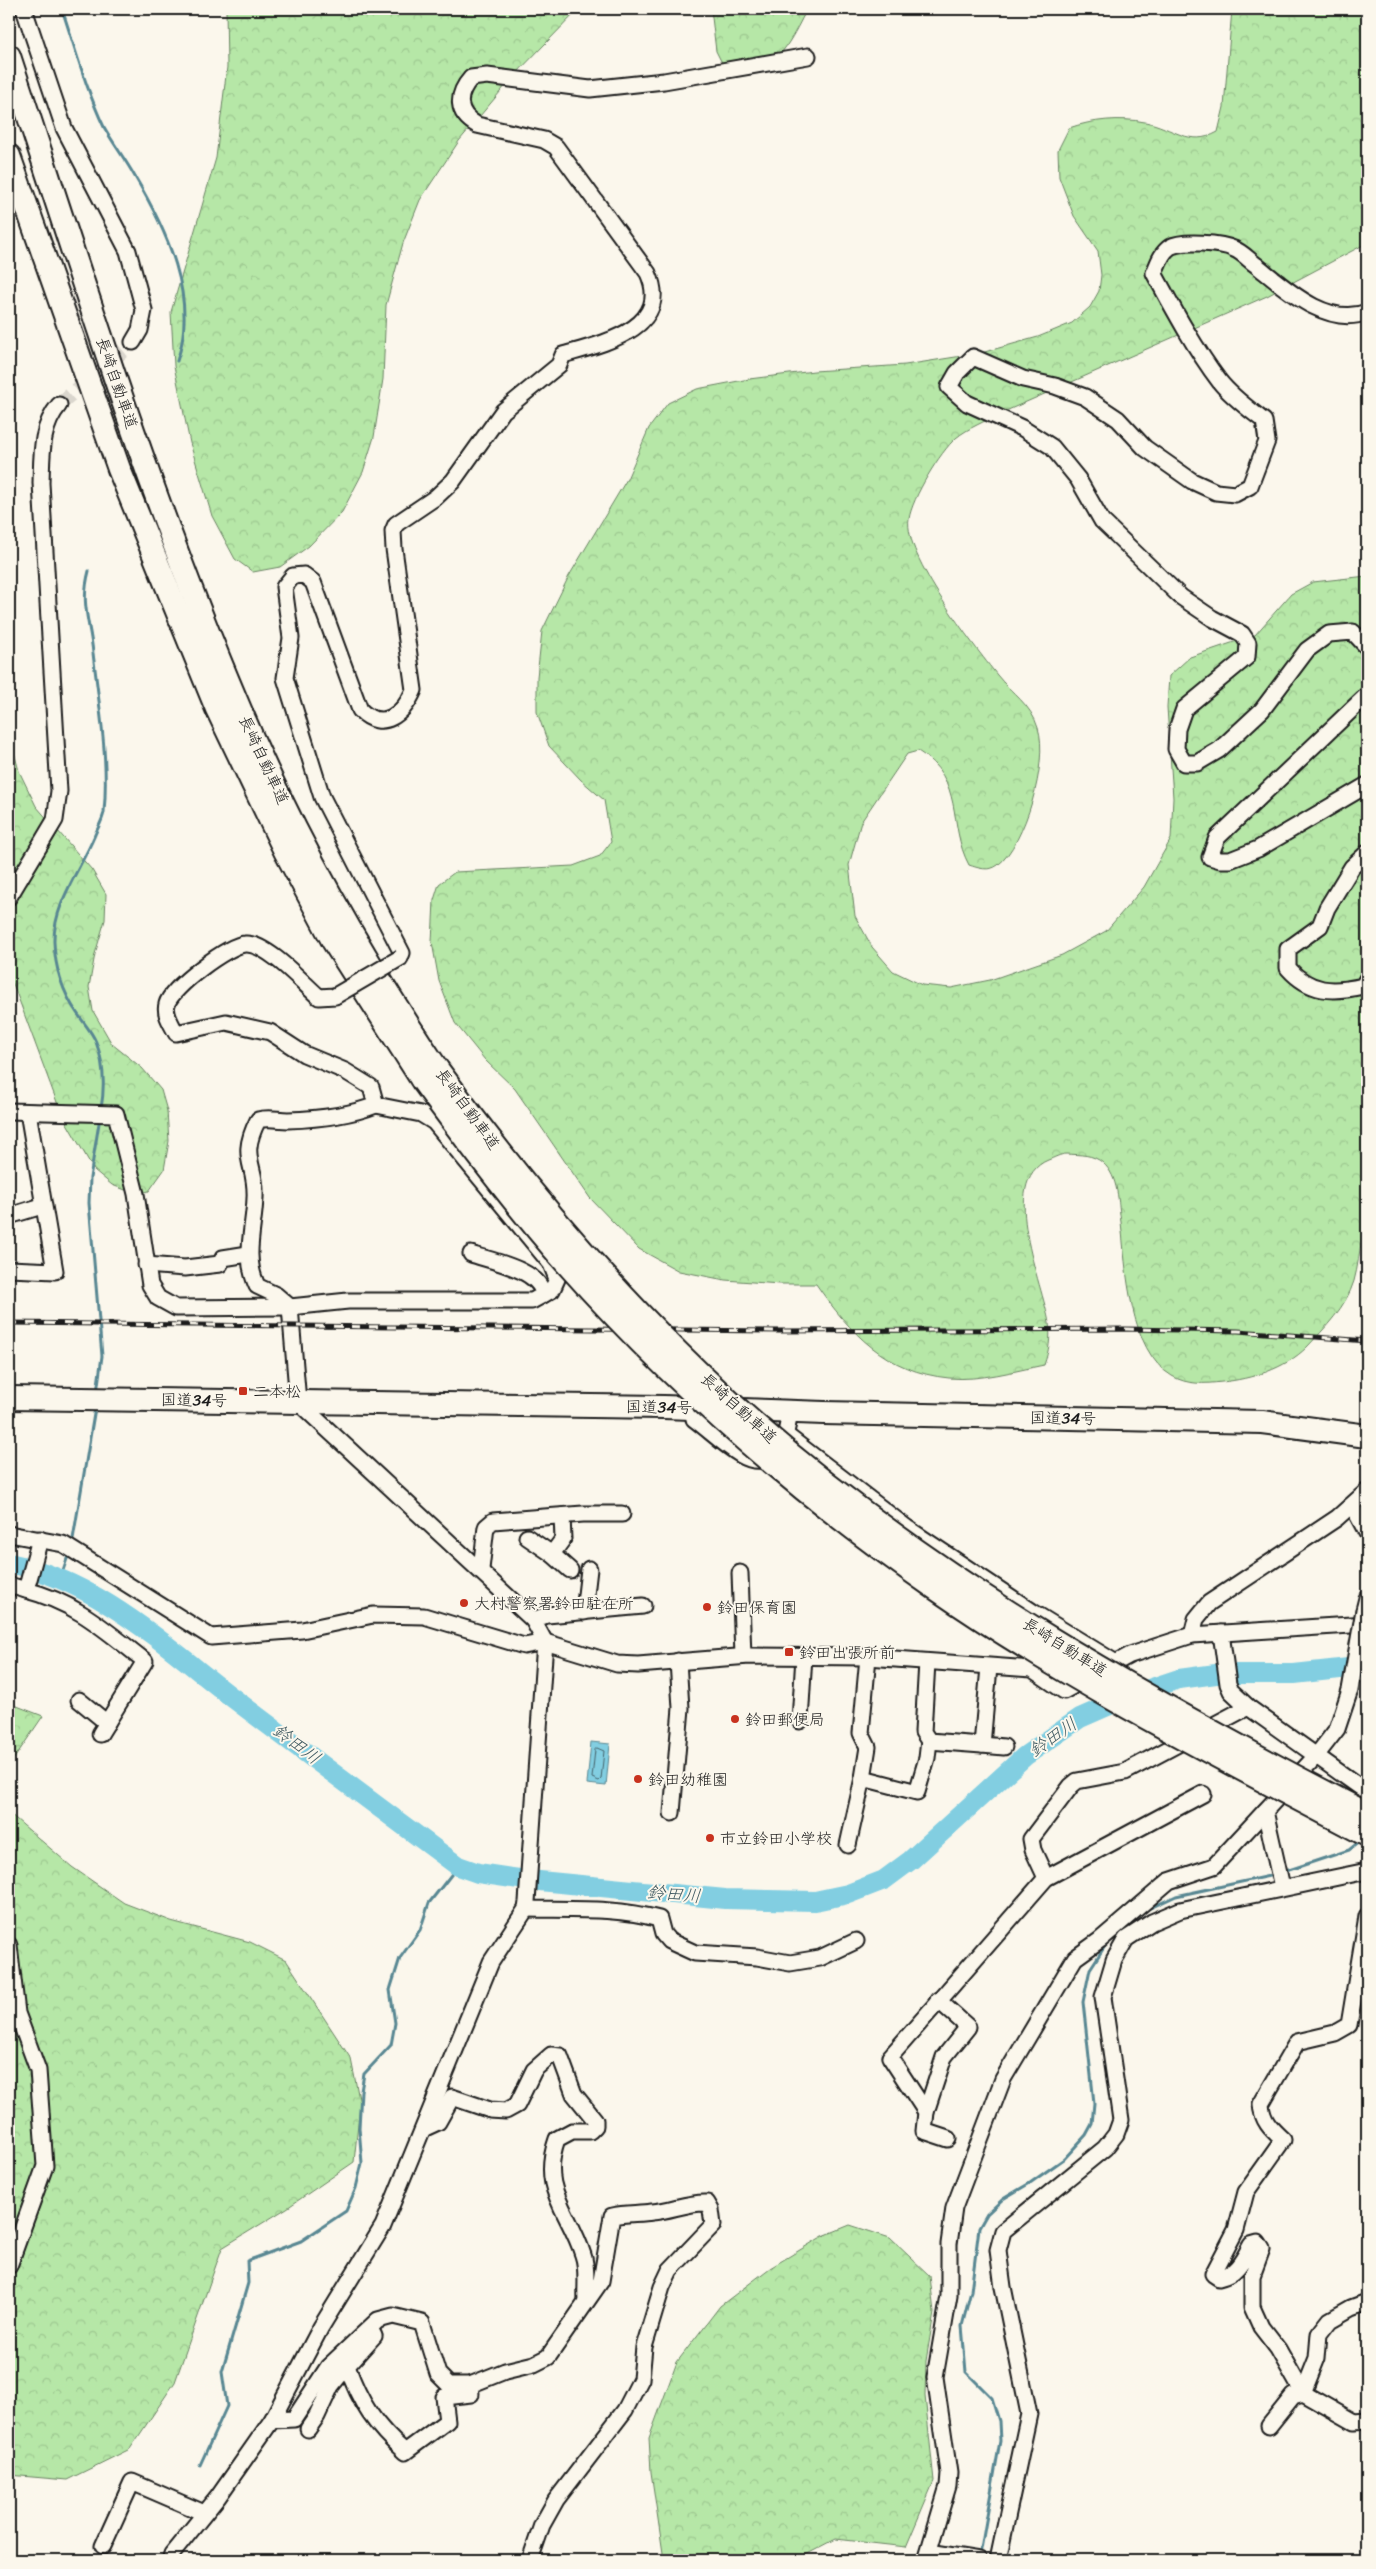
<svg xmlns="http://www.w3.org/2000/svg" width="1376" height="2569" viewBox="0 0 1376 2569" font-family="Sriracha,'Klee One',sans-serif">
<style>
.forest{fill:url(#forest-crowns);stroke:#698262}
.water{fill:#82cee1;stroke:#598792}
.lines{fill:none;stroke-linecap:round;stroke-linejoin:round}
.shore{stroke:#45636b;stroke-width:1}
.stream{stroke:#598792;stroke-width:3}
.river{stroke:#82cee1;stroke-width:20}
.minor-tunnel{stroke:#dad6cd;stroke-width:15;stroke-dasharray:15 8;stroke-linecap:butt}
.minor-casing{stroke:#1c1c1c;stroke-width:19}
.highway-casing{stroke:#1c1c1c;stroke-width:26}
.minor{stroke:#fbf7ec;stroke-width:15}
.highway{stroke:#fbf7ec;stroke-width:22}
.rail-casing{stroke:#1c1c1c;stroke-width:5}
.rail{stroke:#fbf7ec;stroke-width:3;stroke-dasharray:9;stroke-linecap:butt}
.minor-bridge-casing{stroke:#1c1c1c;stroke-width:19;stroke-linecap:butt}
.highway-bridge-casing{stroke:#1c1c1c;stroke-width:26;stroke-linecap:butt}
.minor-bridge{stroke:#fbf7ec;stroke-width:15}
.highway-bridge{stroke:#fbf7ec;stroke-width:22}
.poi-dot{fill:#c8321e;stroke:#fbf7ec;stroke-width:2}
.labels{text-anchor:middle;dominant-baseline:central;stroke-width:4;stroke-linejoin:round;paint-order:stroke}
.street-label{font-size:16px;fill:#1c1c1c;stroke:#fbf7ec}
.poi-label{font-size:16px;fill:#1c1c1c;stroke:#fbf7ec;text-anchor:start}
.water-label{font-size:18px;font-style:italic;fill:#405a61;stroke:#fbf7ec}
</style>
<defs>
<pattern id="forest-crowns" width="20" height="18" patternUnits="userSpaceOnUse" patternTransform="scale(1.25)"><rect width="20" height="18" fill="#b6e7a7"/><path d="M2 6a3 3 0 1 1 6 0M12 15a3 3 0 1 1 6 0" fill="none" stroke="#9cc68f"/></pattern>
</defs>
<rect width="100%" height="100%" fill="#fbf7ec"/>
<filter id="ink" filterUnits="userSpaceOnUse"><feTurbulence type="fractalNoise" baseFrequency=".02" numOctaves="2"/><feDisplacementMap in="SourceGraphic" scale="10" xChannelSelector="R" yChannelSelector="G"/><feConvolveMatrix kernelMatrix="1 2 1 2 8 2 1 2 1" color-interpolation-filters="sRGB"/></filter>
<g filter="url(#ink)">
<g class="forest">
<path d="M226,9H579L511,79L459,141L420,200L403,243L386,305L383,379L374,437L363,472L342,512L309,546L280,567L253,572L235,559L212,516L190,443L174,366L171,312L216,158L227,67Z"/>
<path d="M711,9H807C794,34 783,59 758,73L724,67L716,51Z"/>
<path d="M1232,9H1367V243L1267,296L999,414C986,421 968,428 956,438C940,452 912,498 909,519C903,555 974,646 997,675C1012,694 1031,704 1038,728C1049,761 1025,844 998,865C989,872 978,868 969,865C947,824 965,780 918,751L907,754L861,822L849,865L855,916L872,947L893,971L922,985L951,988L990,980L1062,955L1106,931L1144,887L1171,839L1173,798L1167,707L1169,676L1190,657L1255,635L1291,594L1313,582L1367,576V1234L1362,1239C1359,1252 1358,1267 1354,1281C1346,1307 1325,1328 1307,1347C1285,1369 1251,1379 1222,1382C1205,1384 1187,1385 1172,1376C1129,1351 1126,1267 1121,1222C1118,1203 1119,1177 1103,1163C1093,1154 1080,1155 1067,1154C1060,1154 1054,1158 1048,1160C997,1181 1043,1285 1049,1323C1051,1338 1049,1351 1044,1365C1014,1371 980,1381 949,1378C886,1372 850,1333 816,1284H780L725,1280L679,1271L639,1249L590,1198L515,1089L485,1060L455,1023L439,981L432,942L434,900L439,884L455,872L573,866L600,856L611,842L604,800L581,780L549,746L537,712V677L542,631L569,576L627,479L649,428L668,403L697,389L749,379L814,371L905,365L981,353L1038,337L1072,323L1090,307L1099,291L1101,275L1098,251L1074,216L1059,177L1058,150L1069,128C1092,120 1120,117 1145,122C1173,127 1189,148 1218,132L1224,107Z"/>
<path d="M9,579L12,613L9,674Z"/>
<path d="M9,733L19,771L36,806L92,870L106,894L105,920L95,954L89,987L93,1011L112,1044L142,1068L161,1090L167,1111L169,1141L164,1170L149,1191L136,1194L112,1185L94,1170L61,1113L9,973Z"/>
<path d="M9,1703L43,1716L9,1766Z"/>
<path d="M9,1813L72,1867L124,1903L171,1921L250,1942L286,1960L351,2059L360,2104L354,2162L287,2208L222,2248L175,2382L130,2449L67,2480L9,2475Z"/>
<path d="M850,2225L890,2238L930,2276L934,2313L926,2361L925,2396L934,2481L906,2547L836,2539L796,2560H658L663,2553L651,2472L649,2438L677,2362L720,2306L770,2268L823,2236Z"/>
</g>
<path class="water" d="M591,1742L610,1744L606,1786L587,1784Z"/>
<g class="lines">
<path class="shore" d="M597,1748L604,1751L601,1779L599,1781L592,1778L595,1750Z"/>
<g class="stream">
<path d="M62,9C75,48 86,89 104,127C113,143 125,159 134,175C166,229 199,298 177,361"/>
<path d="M89,571C80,605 90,621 93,653C99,704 109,762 104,812C103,820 97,829 94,837C80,870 53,905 54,942C55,969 62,991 77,1013C83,1022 92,1032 96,1042C104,1063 105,1086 101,1109"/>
<path d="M97,1392L102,1356L89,1203L90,1178L100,1117"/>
<path d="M72,1545L95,1408"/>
<path d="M60,1579L69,1553"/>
<path d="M1283,1872L1349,1850L1360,1841"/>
<path d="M1144,1911L1176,1896L1274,1875"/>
<path d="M200,2465L227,2406L222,2372L248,2283L247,2261L301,2241L346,2211L356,2188L362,2163L359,2128L361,2091L364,2074L391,2045L395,2023L390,1990L400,1958L420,1930L429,1903L458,1866"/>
<path d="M980,2555L1000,2441L999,2421L992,2398L966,2372L962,2326L971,2291L979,2228L987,2214L1003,2199L1030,2183L1064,2159L1086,2135L1092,2124L1094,2103L1083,2002L1090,1969L1107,1943"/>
</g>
<path class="river" d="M9,1563C98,1581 164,1645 233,1698C308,1755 383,1810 458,1866L478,1873L519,1879L725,1899L815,1901L848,1894L884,1880L911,1860L1025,1756L1080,1718L1137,1693L1179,1679L1216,1674H1294L1367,1666"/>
<path class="minor-tunnel" d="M59,405L133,342"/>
<g class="minor-casing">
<g id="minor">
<path d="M24,9L64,128L128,251L144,310L140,330L133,342"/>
<path d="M1367,312C1327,328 1285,288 1256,265C1249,260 1242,252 1234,249C1222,243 1181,240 1170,247C1161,253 1158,264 1154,273C1174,310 1195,349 1220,382C1232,397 1249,409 1264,421L1267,441L1250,486L1235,494L1216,492L1192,481L1145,448L1118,419L1085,397L1055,386L1023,379L973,357L957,373L949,387L967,403L1022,428L1052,447L1078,479L1102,521L1181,597L1212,618L1242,634L1248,643L1247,657L1184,709L1177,729L1176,749L1184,763H1197L1219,750L1262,710L1307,650L1329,634L1353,632L1367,647"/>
<path d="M1367,695L1217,838L1210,857L1220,860H1230L1258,849L1367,785"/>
<path d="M1367,853L1352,867L1327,908L1320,926L1288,949V968C1310,993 1333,993 1363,986L1367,979"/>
<path d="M9,897L55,820L59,791L41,483C42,455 40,428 59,405"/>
<path d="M400,958L402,953L322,797L285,678L291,638L284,587L293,576L304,575L313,582L360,710C383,733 404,713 414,690L394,549L393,531L396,524L436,497L453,481L503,411L559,365L563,355C601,344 673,329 648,273L556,147L544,140L477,125C456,113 456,95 471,78L487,76L590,89L664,81L808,56"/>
<path d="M376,1105L421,1114L434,1122L551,1264L557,1279L552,1290L543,1295"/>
<path d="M9,1111L116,1114L136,1194L150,1285L158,1298L176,1308L290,1307L348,1301H532L543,1295C541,1270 492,1261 471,1254"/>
<path d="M9,1216L42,1206"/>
<path d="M146,1265L185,1268L220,1264L223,1258L248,1254"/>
<path d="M9,1269L55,1271L28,1112"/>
<path d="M693,1408L694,1419C709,1430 724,1445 741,1455C773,1474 789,1438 789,1412"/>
<path d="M786,1435L907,1528L1033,1612L1116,1663"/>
<path d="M1352,1505L1367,1533"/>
<path d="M9,1534L63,1544L211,1637L302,1630L373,1615L424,1616L524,1646L545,1642L617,1664L638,1665L749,1656L868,1657L1032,1669L1064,1691L1130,1655L1192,1635L1367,1624"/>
<path d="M527,1537L552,1554L563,1539L562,1516"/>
<path d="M552,1554L570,1570"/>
<path d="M481,1569L486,1527L493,1521L583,1514H622"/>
<path d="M740,1573L743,1656"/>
<path d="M9,1585L26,1590L40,1539"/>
<path d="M26,1590C77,1603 105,1630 145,1661L100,1734"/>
<path d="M1364,1610L1367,1598"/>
<path d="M584,1612L589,1569"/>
<path d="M533,1620L547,1615L643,1606"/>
<path d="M1221,1633L1228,1684L1231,1691L1248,1707L1367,1792"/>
<path d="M1192,1635L1196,1619L1209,1603L1337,1518L1367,1491"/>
<path d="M868,1657L861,1733L868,1747L863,1778L917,1792L927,1758L929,1741"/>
<path d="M927,1662L923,1732L929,1741L982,1745L989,1667"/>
<path d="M79,1700L107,1723"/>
<path d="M800,1721L804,1656"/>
<path d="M982,1745L1004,1747"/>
<path d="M1265,1811L1282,1887"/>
<path d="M672,1813L681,1708L678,1661"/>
<path d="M848,1845L863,1778"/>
<path d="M1046,1878L1033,1850L1031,1839L1071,1786L1077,1781L1125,1772L1248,1707"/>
<path d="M526,1909C570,1910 616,1907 659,1919L663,1934L669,1941L695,1953L757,1957L790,1963L820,1958L856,1941"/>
<path d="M1367,1916L1349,2025L1335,2033L1297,2042L1261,2104C1262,2121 1271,2129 1283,2140L1246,2192L1236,2230L1213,2274L1219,2278C1237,2274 1243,2260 1251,2245L1258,2243L1262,2249L1252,2276V2307L1261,2327L1278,2349L1303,2393L1354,2422L1367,2421"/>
<path d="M9,1945L17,2013L38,2070L45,2166L9,2266"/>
<path d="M926,2112L944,2057L968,2027L938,2000"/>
<path d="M425,2128L438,2122L452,2097L490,2110L506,2111L517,2105L534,2070L551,2055L560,2056L574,2094L595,2120V2126L590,2131H572L557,2139C539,2190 569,2210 583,2255C588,2268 585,2287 586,2301"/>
<path d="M948,2139L924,2131L926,2112L890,2057L1046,1878L1203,1794"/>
<path d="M372,2332L374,2336L347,2366C360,2403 375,2426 405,2452L447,2421L444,2397L471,2394L470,2385"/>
<path d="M1303,2393L1317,2358L1319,2334L1330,2320L1351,2308L1367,2302"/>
<path d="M272,2420L294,2419L328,2367L378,2320L393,2316L422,2323L438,2374L449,2385H470L505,2371L534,2364L548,2357L601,2281L612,2216C626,2213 638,2214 652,2212C671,2211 687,2202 707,2203L711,2210L713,2225L670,2270L662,2287L644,2347L641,2379L625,2410L556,2500L542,2525L530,2560"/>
<path d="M1269,2426L1293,2396L1303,2393"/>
<path d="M308,2429L317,2416L331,2386L347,2366"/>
<path d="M103,2546L132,2482L204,2513"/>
<path d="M929,2552L979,2560"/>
<path d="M170,2560L172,2554L218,2497L272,2420L321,2327L383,2226L491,1962L526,1909L527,1902L545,1642L533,1620L298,1402L290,1307L276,1295L257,1286C243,1256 254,1229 255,1198C257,1163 238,1159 258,1120C269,1117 277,1120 288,1120C319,1119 348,1116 376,1105L371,1087L345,1071L304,1054L270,1032L226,1022L176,1033C172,1024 164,1015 167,1004C171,988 228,945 245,944C266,942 303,983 319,997L335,996"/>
<path d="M926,2560L948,2486L949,2473L935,2377L949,2296V2244L954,2208L1003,2079L1075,1958L1100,1940L1169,1881L1214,1866L1316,1756L1337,1729L1350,1690"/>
<path d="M998,2560L1029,2414L1003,2287L998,2250L1003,2231L1105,2148L1116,2134L1121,2120L1103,1997L1114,1960L1126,1939L1152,1922L1180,1910L1367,1871"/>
</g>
</g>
<g class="highway-casing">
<g id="highway">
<path d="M9,56C80,272 147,490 236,700C290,830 359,953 438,1070"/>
<path d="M9,156L119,469L217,709L285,851L333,941L422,1080"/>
<path d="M9,1398L664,1407L824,1413L1262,1422L1367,1436"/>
</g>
</g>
<use href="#minor" class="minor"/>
<use href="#highway" class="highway"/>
<g class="rail-casing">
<path id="rail" d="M9,1323L780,1331L1126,1329L1238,1331L1367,1341"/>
</g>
<use href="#rail" class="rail"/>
<g class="minor-bridge-casing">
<g id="minor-bridge">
<path d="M335,996L400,958"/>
<path d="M1350,1690L1364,1610"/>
</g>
</g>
<g class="highway-bridge-casing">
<g id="highway-bridge">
<path d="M438,1070C532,1199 636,1320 756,1425C939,1585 1153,1703 1367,1814"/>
<path d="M422,1080C468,1143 515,1205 566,1263C675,1386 800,1494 935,1588C1072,1683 1220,1758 1367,1835"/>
</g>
</g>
<use href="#minor-bridge" class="minor-bridge"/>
<use href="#highway-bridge" class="highway-bridge"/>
</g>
</g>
<g class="poi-dot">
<rect x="238" y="1386" width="10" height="10" rx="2.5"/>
<circle cx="464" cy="1603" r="5"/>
<circle cx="707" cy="1607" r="5"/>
<rect x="784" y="1647" width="10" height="10" rx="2.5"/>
<circle cx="735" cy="1719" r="5"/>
<circle cx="638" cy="1779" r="5"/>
<circle cx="710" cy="1838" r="5"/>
</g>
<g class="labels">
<g class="street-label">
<text transform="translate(117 383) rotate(71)">長崎自動車道</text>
<text transform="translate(264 760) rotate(65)">長崎自動車道</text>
<text transform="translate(468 1109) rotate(54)">長崎自動車道</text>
<text transform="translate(194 1400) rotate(1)">国道34号</text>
<text transform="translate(659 1407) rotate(1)">国道34号</text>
<text transform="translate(739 1408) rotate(42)">長崎自動車道</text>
<text transform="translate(1063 1418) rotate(1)">国道34号</text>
<text transform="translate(1065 1647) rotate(32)">長崎自動車道</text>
</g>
<g class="poi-label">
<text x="253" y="1391">二本松</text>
<text x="474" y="1603">大村警察署鈴田駐在所</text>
<text x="717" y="1607">鈴田保育園</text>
<text x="799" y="1652">鈴田出張所前</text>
<text x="745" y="1719">鈴田郵便局</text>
<text x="648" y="1779">鈴田幼稚園</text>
<text x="720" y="1838">市立鈴田小学校</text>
</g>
<g class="water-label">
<text transform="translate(1053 1737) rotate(-35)">鈴田川</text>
<text transform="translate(297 1744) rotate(37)">鈴田川</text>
<text transform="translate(674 1894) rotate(5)">鈴田川</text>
</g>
</g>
<rect width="1376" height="2569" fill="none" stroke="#fbf7ec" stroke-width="30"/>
<rect x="15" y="15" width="1346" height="2539" fill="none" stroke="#1c1c1c" stroke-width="2" filter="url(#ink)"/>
</svg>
